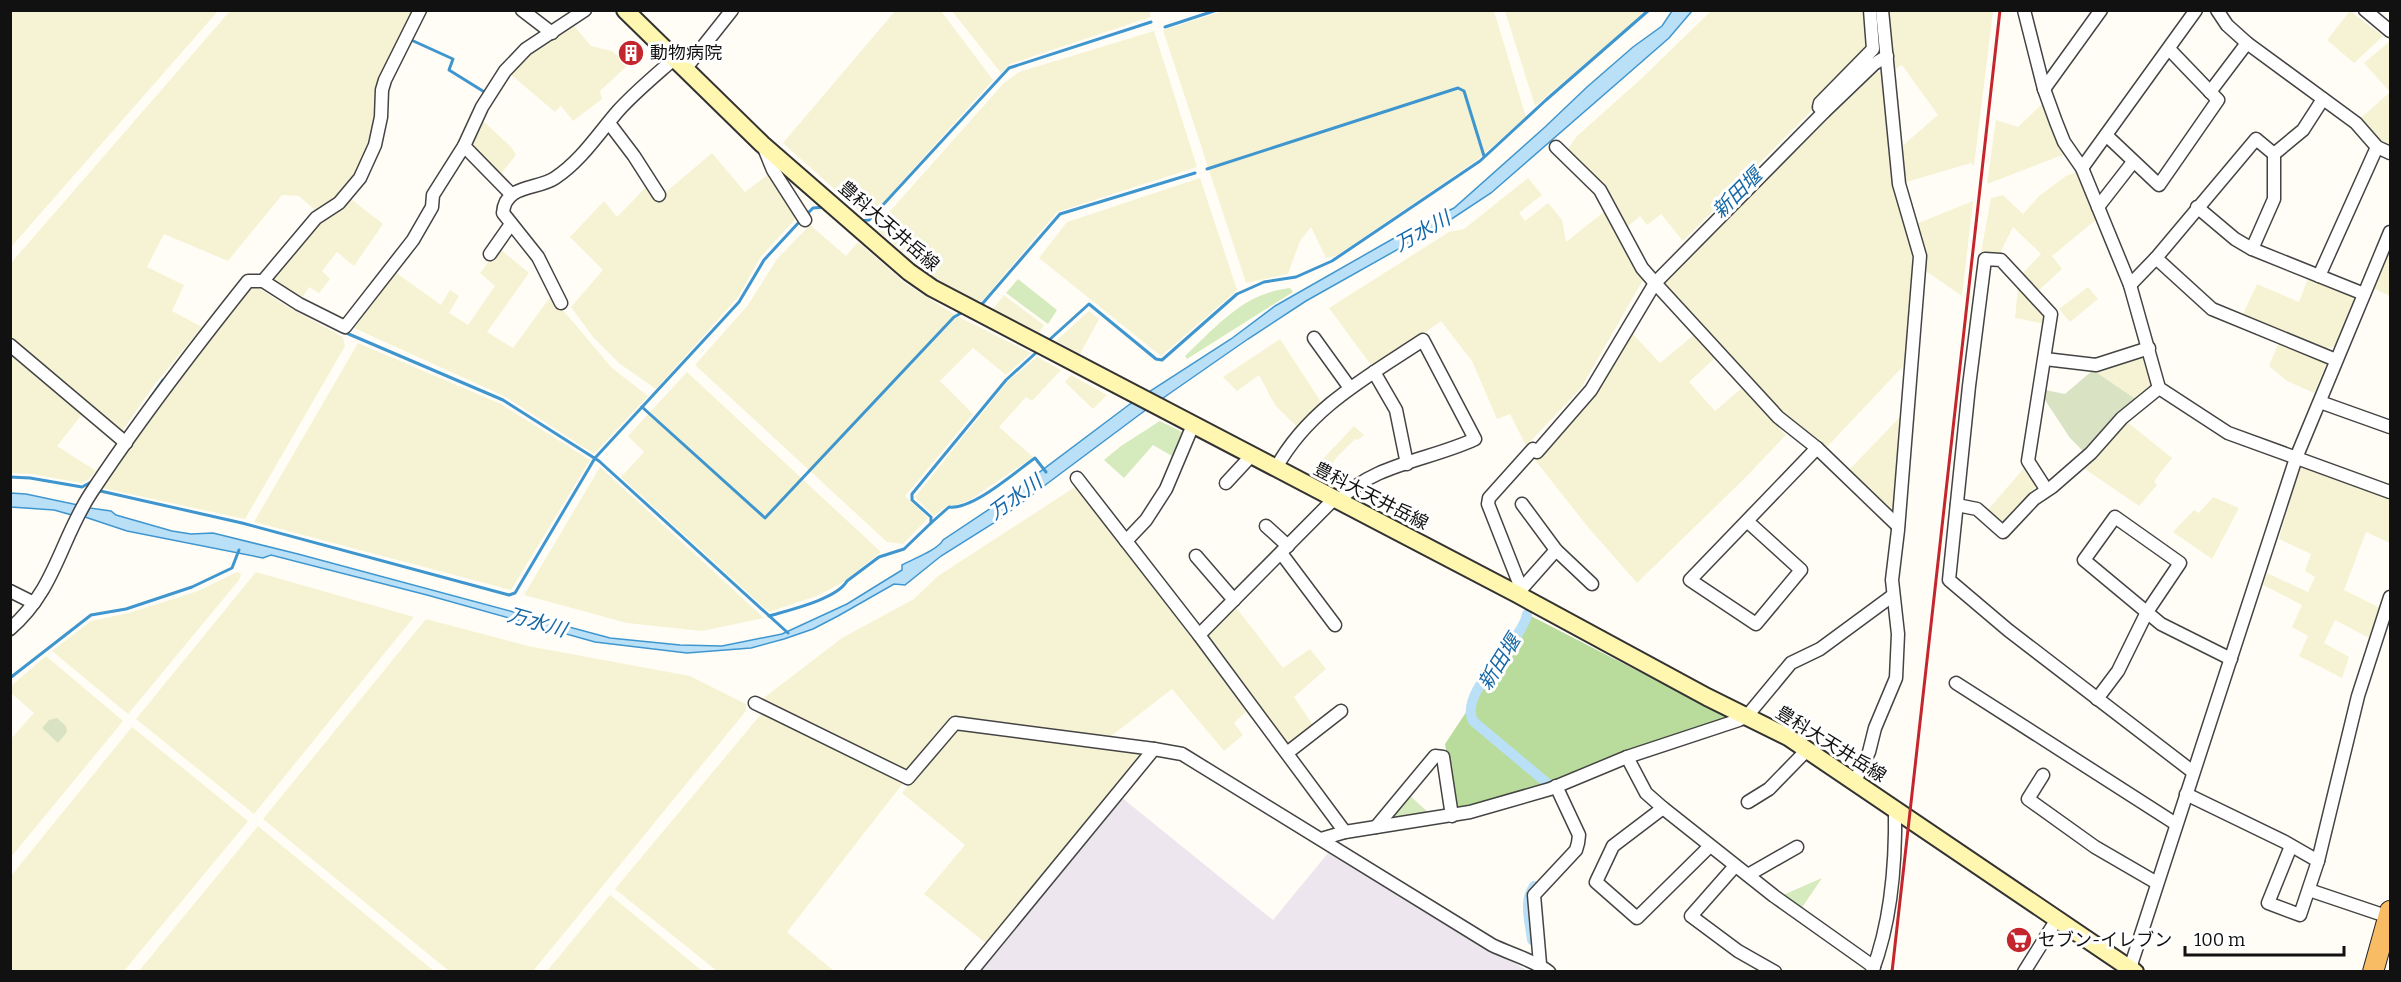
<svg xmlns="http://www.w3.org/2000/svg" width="2401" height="982" viewBox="0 0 2401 982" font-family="Bitter,'Noto Sans JP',serif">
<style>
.industrial{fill:#eee6ef}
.farmland{fill:#f6f3d4}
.green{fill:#d5ebbd}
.forest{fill:#b9dc9c}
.cemetery{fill:#d9e3c4}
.water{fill:#b9e0f7;stroke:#3f96cf;stroke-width:1.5}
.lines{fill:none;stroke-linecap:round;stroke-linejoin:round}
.stream{stroke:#3f96cf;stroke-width:3}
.canal{stroke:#b9e0f7;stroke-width:10}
.minor-casing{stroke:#444;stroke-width:15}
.secondary-casing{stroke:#333;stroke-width:20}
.trunk-casing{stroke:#222;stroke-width:22}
.minor{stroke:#fff;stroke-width:12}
.secondary{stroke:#fff6b0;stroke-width:16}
.trunk{stroke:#f7bc64;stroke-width:20}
.rail{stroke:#c4262e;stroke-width:3}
.labels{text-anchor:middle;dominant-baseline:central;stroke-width:6;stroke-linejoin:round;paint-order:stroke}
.poi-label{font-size:18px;fill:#111;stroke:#fff;text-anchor:start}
.street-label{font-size:18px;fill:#111;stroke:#fff}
.water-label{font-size:20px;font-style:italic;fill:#1768a6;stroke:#fff}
</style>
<rect width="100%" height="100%" fill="#fffdf5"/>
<path class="industrial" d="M1121,797L1273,920L1328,853L1528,971L978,972Z"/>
<g class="farmland">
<path d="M11,10L218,11L11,247L10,11Z"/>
<path d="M896,10L941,11L993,80L868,219L783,143Z"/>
<path d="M230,11H412L400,41L363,163L345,189L335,198L316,211L299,196L282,195L228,261L164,234L147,267L184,285L172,311L202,327L155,384L120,434L11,339V263Z"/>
<path d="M1149,11L1151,17L1010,64L1001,73L952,11Z"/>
<path d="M1224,11H1494L1526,117L1477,160L1336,256L1326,258L1311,227L1300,241L1288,274L1246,283L1163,30Z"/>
<path d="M1505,11V10L1647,11L1535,106Z"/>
<path d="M1711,11H1866L1867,49L1816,106L1683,241L1661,214L1647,225L1640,216L1626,228L1567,150L1577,136L1641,79Z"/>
<path d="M1887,11H1993L1974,166L1971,163L1903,183L1900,148L1938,115L1902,65L1894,70Z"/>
<path d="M2350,11L2383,36L2354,63L2327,40Z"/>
<path d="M573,25L591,46L612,51L628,65L600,91L602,99L573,121L561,106L555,112L509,73L534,49Z"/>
<path d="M1154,31L1197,167L1057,212L982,301H976L926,273L875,228L1004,83L1019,72Z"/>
<path d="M2390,41V145L2379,139L2361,118L2390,92L2364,63Z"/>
<path d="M1874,71L1882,72L1890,167L1912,255L1913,281L1907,362L1826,448L1779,414L1660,281Z"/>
<path d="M2043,103L2065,154L1987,184L1996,120L2018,127Z"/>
<path d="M482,120L511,147L516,155L499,176L469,147Z"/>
<path d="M712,153L745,192L769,174L798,216L760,258L738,297L656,389L620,364L593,337L571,307L603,270L570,237L604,201L617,217L649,184L659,198Z"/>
<path d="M2078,172L2097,219L2052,256L2062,269L2037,292L2020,276L2041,254L2013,227L2000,253L1981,252L1991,198L2003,195L2023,214L2039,196L2066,176Z"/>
<path d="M1200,178L1237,290L1161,356L1039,258L1067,222Z"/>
<path d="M1528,178L1542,195L1519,213L1525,221L1548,203L1562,220L1566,242L1605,211L1644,278L1581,388L1526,446L1510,414L1497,419L1472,361L1441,321L1374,369L1329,308L1449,232L1464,229Z"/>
<path d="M351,199L383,224L354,266L337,252L322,271L330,279L319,293L309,287L301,300L271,280L317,223Z"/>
<path d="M1973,201L1962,296L1923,269L1916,224Z"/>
<path d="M810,225L846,256L858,242L906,284L955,315L1031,353L1006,375L973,348L940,381L973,414L905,496L928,518L903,544L887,542L695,365L748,305L777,259Z"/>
<path d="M2390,247V296L2373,288Z"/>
<path d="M499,248L529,273L487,332L513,348L551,296L612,368L648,396L594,454L504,396L354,328L395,272L441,305L450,290L459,296L449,313L468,325L495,286L480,273Z"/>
<path d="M2308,278L2352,297L2354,301L2335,346L2327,349L2243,314L2257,284L2299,302Z"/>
<path d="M250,287H257L286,306L343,337L345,346L245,519L102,488L173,385Z"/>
<path d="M2018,287L2047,315L2045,324L2015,318Z"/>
<path d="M2088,287L2098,299L2070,322L2059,309Z"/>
<path d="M1004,295L1044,325L1039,333L993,309Z"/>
<path d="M1089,311L1099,319L1080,354L1056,341Z"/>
<path d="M1629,330L1660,363L1695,334L1715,358L1689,382L1715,411L1742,388L1786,435L1744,479L1637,583L1587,526L1535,460L1594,391Z"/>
<path d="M1280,339L1321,402L1298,428L1275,405L1259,375L1237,391L1223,377Z"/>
<path d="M2279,342L2327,362L2314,393L2287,381L2269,366Z"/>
<path d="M358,343L501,404L590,460L511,590L254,522Z"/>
<path d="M10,351L83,413L57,446L96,471L88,480L81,483L32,474L11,473Z"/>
<path d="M2145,356L2152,386L2150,391L2137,400L2093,370Z"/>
<path d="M1037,357L1061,370L1032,401L1026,397L999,427L1033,457L970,500L956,505H948L934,516L915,497L1008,381Z"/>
<path d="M687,372L881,552L840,584L817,596L769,612L621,477L644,452L628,436Z"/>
<path d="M1071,375L1107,395L1093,409L1065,382Z"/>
<path d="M1903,414L1895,515L1849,470Z"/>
<path d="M2126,421L2172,458L2154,481L2157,485L2139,506L2085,469Z"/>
<path d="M1354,426L1364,435L1358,440L1355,439L1336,458L1322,480L1309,474Z"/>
<path d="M2300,465L2390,498V543L2366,532L2344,590L2380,608L2369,638L2335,620L2324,643L2349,657L2342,678L2299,656L2308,636L2292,627L2302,605L2263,585L2267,573L2308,592L2315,577L2305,571L2311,554L2279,539Z"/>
<path d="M600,467L764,618L702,631L627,623L524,595Z"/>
<path d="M2024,468L2037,485L2002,526L1987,511Z"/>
<path d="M1075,487L1249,709L1234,723L1243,735L1224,751L1172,689L1106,740L954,720L906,773L761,700L842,638L914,599L938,576Z"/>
<path d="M2213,497L2239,508L2212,559L2173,532L2194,510L2199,513Z"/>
<path d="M237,572L241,574L239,580L128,714L52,651L91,621L129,613L198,591Z"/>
<path d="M256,572L414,617L254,814L136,719Z"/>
<path d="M1235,606L1283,668L1310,649L1326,669L1294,697L1314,727L1287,748L1205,637Z"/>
<path d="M426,619L528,646L690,676L746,704V711L533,971H449L263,819Z"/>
<path d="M46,656L123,721L11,857V739L34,713L11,693V686Z"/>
<path d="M762,713L904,782L787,932L834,971H717L615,889Z"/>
<path d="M955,726L1143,751L987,944L924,894L965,845L902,793Z"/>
<path d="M132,727L248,821L124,971H11V876Z"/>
<path d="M258,826L434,971H139Z"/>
<path d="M610,895L702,971H547Z"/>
</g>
<g class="green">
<path d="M1018,279L1057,310L1048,324L1006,293Z"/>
<path d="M1290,288L1293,292L1187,359L1185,356C1217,326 1244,293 1290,288Z"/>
<path d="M1160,421L1184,433L1172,456L1153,445L1124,478L1104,460L1121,446Z"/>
<path d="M1409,795L1429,813L1394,819L1392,816Z"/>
<path d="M1822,878L1801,909L1783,895Z"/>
</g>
<path class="forest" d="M1531,616L1733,720L1552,783L1457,812L1445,744L1496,667L1526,627Z"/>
<g class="cemetery">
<path d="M2093,370L2137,400C2115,415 2100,431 2084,452L2070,438L2043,397L2045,390L2065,394Z"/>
<path d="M57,718L66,726L67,732L58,743L42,728L49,720Z"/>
</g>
<g class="water">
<path d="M1672,11H1692L1669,38L1491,193L1450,220L1306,301L1248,339L1143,412L997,521L941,556L905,585L894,584L838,616L813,629L784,639L751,648L687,653L595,642L427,595L271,555L263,558L127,531L85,517L90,508L111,511L116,515L172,531L191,534L213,533L298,554L610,638L680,645L722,646L782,634L847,604L902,570V565C913,559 939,549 943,540L997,504L1130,404L1231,339L1275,306L1396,237L1454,208L1545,127L1587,87L1633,47L1662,26Z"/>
<path d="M10,493L26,494L78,505L72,515L54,510L11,507Z"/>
</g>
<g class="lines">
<g class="stream">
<path d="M1165,27L1217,10"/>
<path d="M409,39L453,59L449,70L486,93L487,92"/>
<path d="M1207,169L1458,88L1464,91L1484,156"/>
<path d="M806,215L813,208L826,207"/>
<path d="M860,221L869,220L1009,68L1151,22"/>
<path d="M977,306L983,303L1060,214L1195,173"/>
<path d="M344,332L503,400L599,461L788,633"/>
<path d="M1048,341L1089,304L1156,359L1162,360L1237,294L1264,282L1296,277L1332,261L1480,161L1546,100L1649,10"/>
<path d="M151,397L163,380"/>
<path d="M642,407L765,518L954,317L963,312"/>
<path d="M10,477L30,478L82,487L93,481"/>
<path d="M96,490L242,523L509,595L515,593L595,458L739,302L764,260L801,220"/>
<path d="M931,523L949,507C973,510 1015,472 1035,458L1046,472"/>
<path d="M769,616C789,610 837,599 847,581L879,557L904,549L931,523V517L912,500V494L1006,380L1039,350"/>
<path d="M10,678L91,615L126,609L192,587L232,568L239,550"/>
</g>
<g class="canal">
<path d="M1527,614C1522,643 1458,691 1473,721L1547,783"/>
<path d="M1532,940C1530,923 1523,901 1534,886"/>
</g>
<g class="minor-casing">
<g id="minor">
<path d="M522,10L552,33"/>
<path d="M2024,10L2044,89L2056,122L2064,142L2082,168L2130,285L2159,388L2228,433L2390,492"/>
<path d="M2217,10L2227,25L2247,43L2356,123L2377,147L2390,153"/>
<path d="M2365,10L2390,31"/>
<path d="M686,68L732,10"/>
<path d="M2044,89L2101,10"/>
<path d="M2210,92L2247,43"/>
<path d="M1824,112L1819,107L1820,103L1873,49L1870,10"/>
<path d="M609,123L634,156L659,195"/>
<path d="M2106,135L2159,185L2218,100L2169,49"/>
<path d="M464,146L511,194"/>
<path d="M1556,147L1600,190L1642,268L1655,283L1778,417L1817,448L1898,526"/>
<path d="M764,148L773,170L805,220"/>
<path d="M2082,168L2196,10"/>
<path d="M2098,207L2133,162"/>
<path d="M2197,207L2235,239L2252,249L2364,294"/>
<path d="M2252,249L2274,199V154"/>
<path d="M490,254L511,224"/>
<path d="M2156,258L2212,309L2336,360"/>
<path d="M2319,276L2377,147"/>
<path d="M263,281L316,218L339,203L360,178L375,145L381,117L382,90L385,80L420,10"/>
<path d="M2130,285L2156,258L2256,139L2274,154L2303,130L2323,99"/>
<path d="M561,303L538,257L503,213C505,184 537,190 555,178C581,161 598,134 618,111C635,92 656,75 675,58"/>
<path d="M1314,338L1350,388"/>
<path d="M10,345L126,443"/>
<path d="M2045,359L2096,365L2149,348"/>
<path d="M1374,372L1396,410L1407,464"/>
<path d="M2320,402L2390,427"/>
<path d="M1276,468C1309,408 1367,377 1423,340L1475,439C1431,460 1372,464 1339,501"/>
<path d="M1077,478L1199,635L1345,832"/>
<path d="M1226,483L1251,456"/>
<path d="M2046,489L2028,461L2051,314L2001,260L1985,259L1969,386L1949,580L2008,630L2193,772"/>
<path d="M1522,504L1556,550L1592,584"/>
<path d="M1957,505L1977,509L2003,532L2034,499L2052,487L2091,453L2122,418L2159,388"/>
<path d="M1747,521L1801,570L1756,624L1690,580L1817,448"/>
<path d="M1266,526L1288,546"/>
<path d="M1126,541L1146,520L1166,489L1193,425"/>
<path d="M1281,553L1335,625"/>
<path d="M1196,556L1234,600"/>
<path d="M1521,588L1488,504L1489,498L1533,449L1537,452L1591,390L1655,283L1824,112L1874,64L1887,56"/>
<path d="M10,591L34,603"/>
<path d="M1517,594L1556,550"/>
<path d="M10,629C56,589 60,540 91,493C139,420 193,350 248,281H263L299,304L345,327L413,240L432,207L433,195L464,146L482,107L505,71L526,49L585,10"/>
<path d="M1199,635L1334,499"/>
<path d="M1956,683L2176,824"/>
<path d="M2097,699L2118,671L2147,612L2180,563L2115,517L2084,560L2161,624L2231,659"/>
<path d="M755,703L908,778L955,723L1154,749L1182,754L1492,945C1508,953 1536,961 1549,972"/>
<path d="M1287,753L1341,711"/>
<path d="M1627,757L1646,793L1663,808L1774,896L1874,967"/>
<path d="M2043,775L2028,799L2095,847L2157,883"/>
<path d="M1855,781L1869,752L1875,728L1896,678L1898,634L1892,580L1898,530L1920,256L1899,184L1882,10"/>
<path d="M2186,794L2285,842L2318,861"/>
<path d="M1748,802L1769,789L1808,749"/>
<path d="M1663,808L1613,846L1596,882L1637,918L1710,846"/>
<path d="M1376,827L1435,756L1443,757L1452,816"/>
<path d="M1321,839L1345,832L1470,812L1550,789L1627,757L1739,720L1747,716L1791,663L1820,649L1892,596"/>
<path d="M2291,846L2268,903L2300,915L2318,861L2358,696L2390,597"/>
<path d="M1735,866L1691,916L1738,951L1775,972"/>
<path d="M1748,875L1797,847"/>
<path d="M2309,890L2389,917"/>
<path d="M1540,964L1534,895L1576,850L1578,843L1579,835L1556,786"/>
<path d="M971,972L1154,749"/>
<path d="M1872,972C1892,920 1896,862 1895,808"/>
<path d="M2024,972L2057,919"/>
<path d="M2132,972V962L2296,458L2390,232"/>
</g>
</g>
<g class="secondary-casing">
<path id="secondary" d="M625,10L762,144L909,272L932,288L1517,594L1707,697L1788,737L2135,972"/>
</g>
<g class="trunk-casing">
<path id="trunk" d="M2373,972L2390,911"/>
</g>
<use href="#minor" class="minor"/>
<use href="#secondary" class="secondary"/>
<use href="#trunk" class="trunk"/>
<path class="rail" d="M1892,972L2000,10"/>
</g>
<defs>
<g id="building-disc" transform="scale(1.35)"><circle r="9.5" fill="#c4262e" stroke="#fff"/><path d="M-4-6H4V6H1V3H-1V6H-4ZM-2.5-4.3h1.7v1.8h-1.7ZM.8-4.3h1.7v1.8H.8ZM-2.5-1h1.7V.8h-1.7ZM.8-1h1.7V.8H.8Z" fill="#fff"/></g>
<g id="supermarket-disc" transform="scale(1.35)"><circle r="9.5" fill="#c4262e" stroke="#fff"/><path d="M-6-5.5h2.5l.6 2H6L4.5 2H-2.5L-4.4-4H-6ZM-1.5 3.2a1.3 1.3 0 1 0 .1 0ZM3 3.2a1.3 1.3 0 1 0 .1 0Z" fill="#fff"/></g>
</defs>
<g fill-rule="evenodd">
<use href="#building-disc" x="631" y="53"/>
<use href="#supermarket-disc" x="2019" y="940"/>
</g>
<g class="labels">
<g class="poi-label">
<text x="650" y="53">動物病院</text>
<text x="2038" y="940">セブン-イレブン</text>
</g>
<g class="street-label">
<text transform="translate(889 226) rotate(41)">豊科大天井岳線</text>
<text transform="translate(1371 496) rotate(27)">豊科大天井岳線</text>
<text transform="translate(1831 744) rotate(32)">豊科大天井岳線</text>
</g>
<g class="water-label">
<text transform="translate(1737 193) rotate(-45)">新田堰</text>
<text transform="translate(1422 231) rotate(-29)">万水川</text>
<text transform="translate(1015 497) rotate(-36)">万水川</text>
<text transform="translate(537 622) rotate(16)">万水川</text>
<text transform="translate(1499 662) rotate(-58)">新田堰</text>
</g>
</g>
<rect width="2401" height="982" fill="none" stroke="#111111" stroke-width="24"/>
<path d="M2185 946v9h159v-9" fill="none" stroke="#111111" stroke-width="3"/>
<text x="2194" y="946" font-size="18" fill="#111111" stroke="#ffffff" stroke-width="4.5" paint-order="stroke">100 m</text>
</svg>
